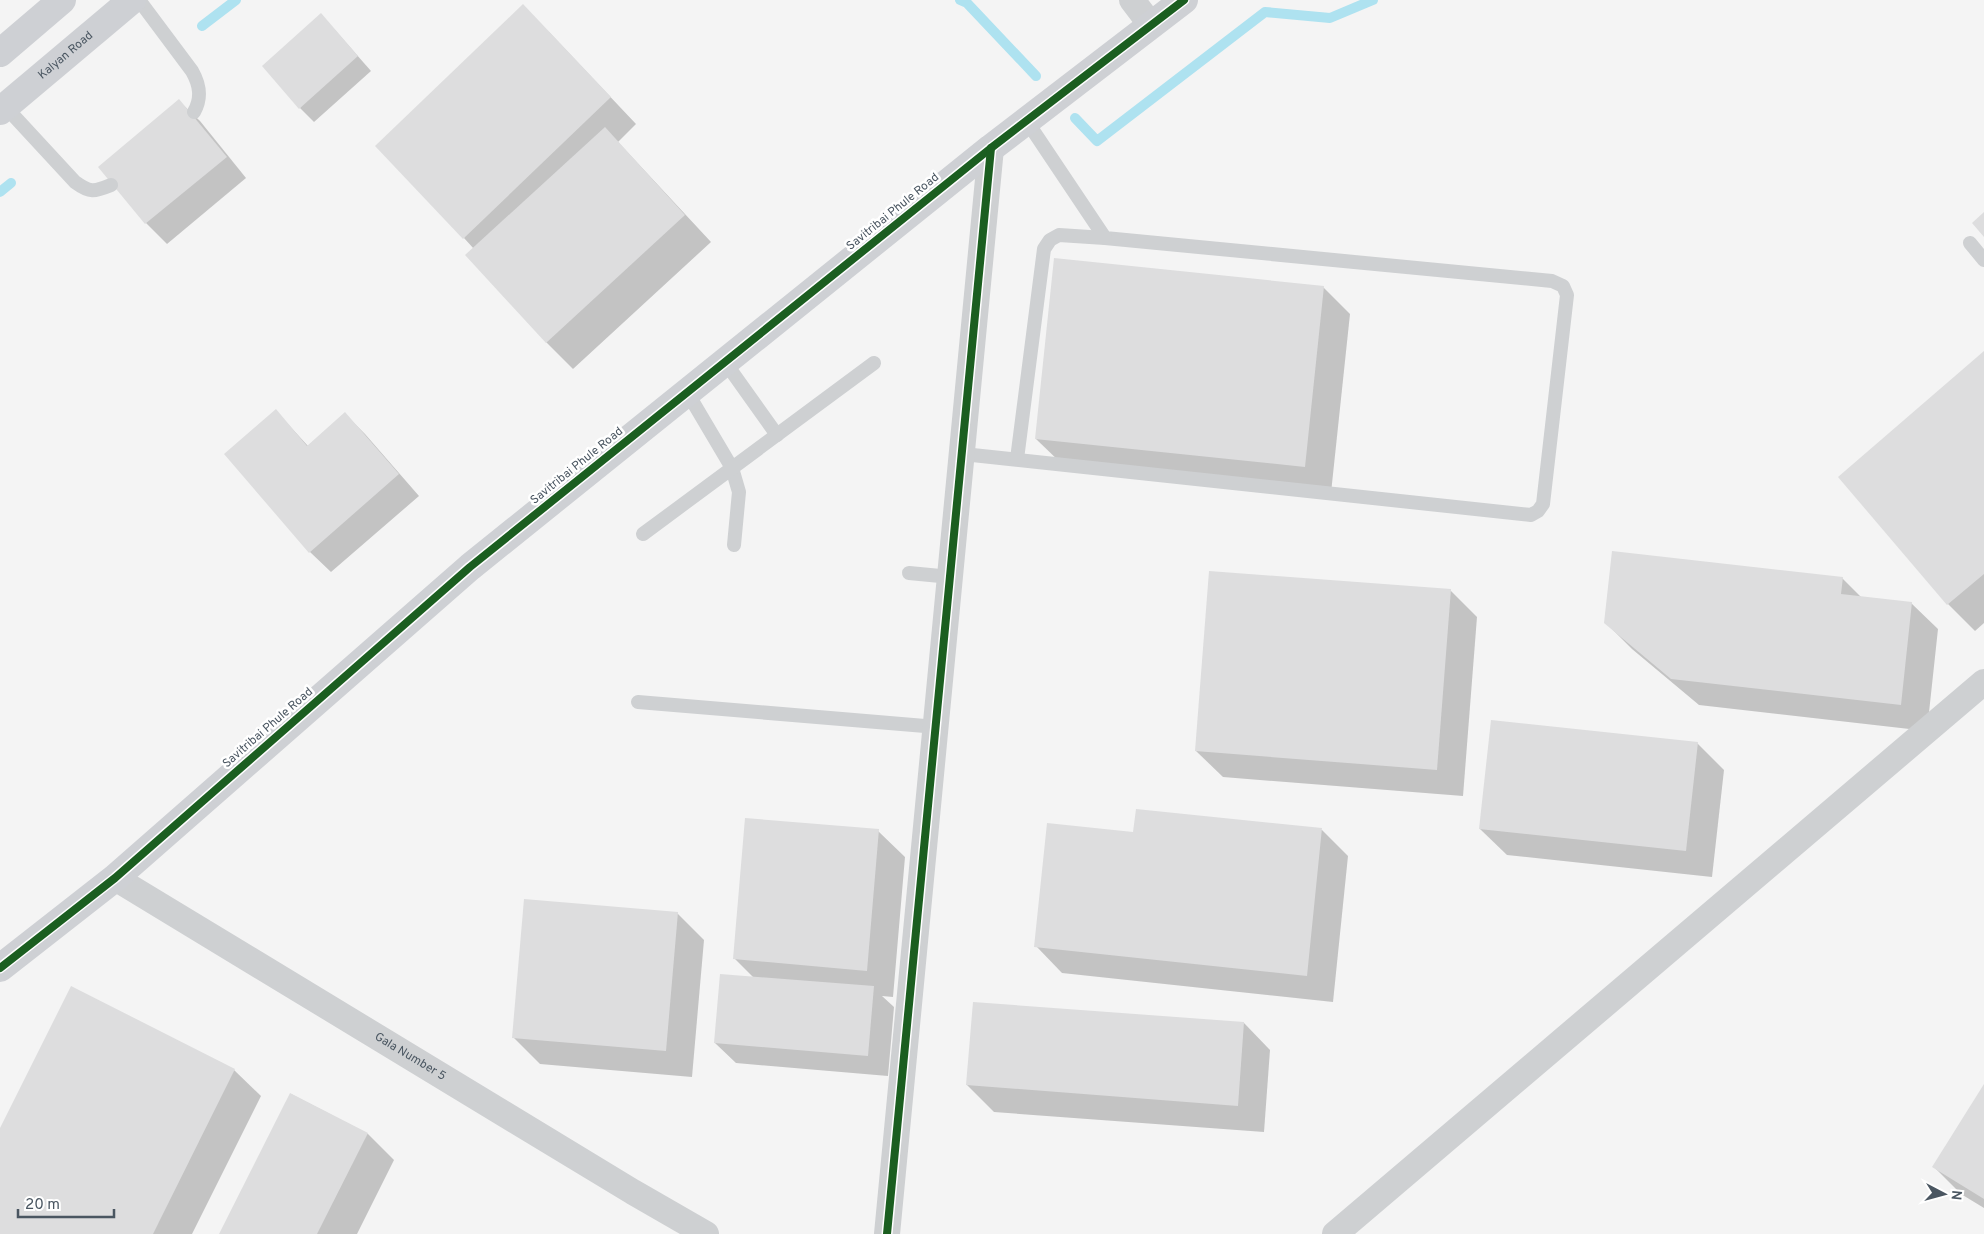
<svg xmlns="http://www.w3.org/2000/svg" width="1984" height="1234" viewBox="0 0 1984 1234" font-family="Overpass,sans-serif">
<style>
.shadow{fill:#0003}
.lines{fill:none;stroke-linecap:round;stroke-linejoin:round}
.stream{stroke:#aee2f0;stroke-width:10}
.building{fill:#ddddde}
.lane{stroke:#ced0d2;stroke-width:14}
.street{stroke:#ced0d2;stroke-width:26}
.secondary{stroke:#ced0d4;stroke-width:28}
.cycleway-casing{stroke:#fff;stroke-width:11}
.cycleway{stroke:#1b5e20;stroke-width:8}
.labels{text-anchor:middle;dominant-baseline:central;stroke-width:5;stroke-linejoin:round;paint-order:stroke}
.street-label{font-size:12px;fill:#4a5661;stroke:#fff}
</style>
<rect width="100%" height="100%" fill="#f4f4f4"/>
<g class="shadow">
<path d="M334,29L371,71L314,122L300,108Z"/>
<path d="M549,32L636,124L618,142L711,242L573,369L546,342L474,249L464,238Z"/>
<path d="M179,101L200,121L246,178L167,244L146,223L100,167Z"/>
<path d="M1323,287L1350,314L1331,493L1063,465L1036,439Z"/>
<path d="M1984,353V623L1975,631L1948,604L1840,478Z"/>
<path d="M276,411L308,446L345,414L365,434L419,496L331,572L310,552L226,455Z"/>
<path d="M1842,578L1861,597L1911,603L1938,629L1927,731L1699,705L1632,649L1605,622Z"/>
<path d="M1450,590L1477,617L1463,796L1223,777L1196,751Z"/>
<path d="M1697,743L1724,770L1712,877L1507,855L1480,829Z"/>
<path d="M1322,830L1348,856L1333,1002L1062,973L1036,946L1134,834Z"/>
<path d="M878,831L905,857L893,997L882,996L894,1007L888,1076L736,1063L715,1043L753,977L735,959Z"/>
<path d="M677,913L704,940L692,1077L540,1064L513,1037Z"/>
<path d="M1244,1023L1270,1050L1264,1132L994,1112L967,1085Z"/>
<path d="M234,1070L261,1096L192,1234H0V1130Z"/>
<path d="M1984,1086V1208L1961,1194L1934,1167Z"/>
<path d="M291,1094L368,1134L394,1160L357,1234H220Z"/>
</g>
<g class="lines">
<g class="stream">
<path d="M960,0L967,3L1036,76"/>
<path d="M202,26L236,0"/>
<path d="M1075,118L1097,141L1265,12L1330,18L1373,0"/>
<path d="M0,192L11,183"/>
</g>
</g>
<g class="building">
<path d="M523,4L611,97L463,239L375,146Z"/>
<path d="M321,13L358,56L299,109L262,66Z"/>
<path d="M179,99L227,157L145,224L98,167Z"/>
<path d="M605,127L685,215L546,343L465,255Z"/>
<path d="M1984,212V237L1972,223Z"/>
<path d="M1054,258L1324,286L1305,467L1035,439Z"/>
<path d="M1984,351V574L1947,605L1838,477Z"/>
<path d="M276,409L307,446L345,412L399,474L309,553L224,454Z"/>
<path d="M1612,551L1843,577L1841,594L1912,602L1901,705L1671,679L1604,623Z"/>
<path d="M1209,571L1451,589L1437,770L1195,751Z"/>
<path d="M1491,720L1698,742L1686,851L1479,829Z"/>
<path d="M1136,809L1322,828L1307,976L1034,947L1047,823L1133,832Z"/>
<path d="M745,818L879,829L867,971L733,959Z"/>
<path d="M524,899L678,912L666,1051L512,1038Z"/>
<path d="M720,974L874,986L868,1056L714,1043Z"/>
<path d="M71,986L235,1069L153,1234H0V1128Z"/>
<path d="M973,1002L1244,1022L1238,1106L966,1085Z"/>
<path d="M1984,1084V1199L1932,1167Z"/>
<path d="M290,1093L368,1133L317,1234H219Z"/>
</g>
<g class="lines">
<g class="lane">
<path d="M139,0L192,71C200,85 202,98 194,112"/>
<path d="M2,103L75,182C90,193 94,192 111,185"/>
<path d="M1970,243L1984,260"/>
<path d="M725,362L777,435"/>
<path d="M687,392L732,468L739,492L734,545"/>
<path d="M963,454L1531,515L1538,511L1543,504L1567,295L1563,286L1552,281L1105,238L1026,120"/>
<path d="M1017,459L1044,249L1050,240L1059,235L1105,238"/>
<path d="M643,534L874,363"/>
<path d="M909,573L951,577"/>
<path d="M638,702L937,727"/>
</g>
<g class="street">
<path d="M1132,0L1151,25"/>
<path id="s1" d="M115,878L633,1192L706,1234"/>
<path d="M887,1234L991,148"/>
<path d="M1335,1234L1984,682"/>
</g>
<g class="secondary">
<path d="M0,53L62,0"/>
<path id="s2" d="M0,111L132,0"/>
<path d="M0,968L115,878L470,567L991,148L1184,0"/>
</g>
<g class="cycleway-casing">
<g id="cycleway">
<path d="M0,968L115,878L470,567L991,148L1184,0"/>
<path d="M887,1234L991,148"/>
</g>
</g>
<use href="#cycleway" class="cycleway"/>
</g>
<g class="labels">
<g class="street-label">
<text stroke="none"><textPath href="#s2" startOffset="86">Kalyan Road</textPath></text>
<text transform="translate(893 212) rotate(-39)">Savitribai Phule Road</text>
<text transform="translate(577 466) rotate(-39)">Savitribai Phule Road</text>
<text transform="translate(268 728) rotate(-41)">Savitribai Phule Road</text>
<text stroke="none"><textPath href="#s1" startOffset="345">Gala Number 5</textPath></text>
</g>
</g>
<g transform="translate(1944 1194) rotate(96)" stroke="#ffffff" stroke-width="4" paint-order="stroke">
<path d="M0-4L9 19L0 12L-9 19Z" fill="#4a5661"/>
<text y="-8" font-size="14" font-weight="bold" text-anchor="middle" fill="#4a5661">N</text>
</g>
<path d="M18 1209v8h96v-8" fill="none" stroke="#4a5661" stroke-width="2.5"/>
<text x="25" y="1209" font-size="15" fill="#4a5661" stroke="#ffffff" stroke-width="4" paint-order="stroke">20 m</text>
</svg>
